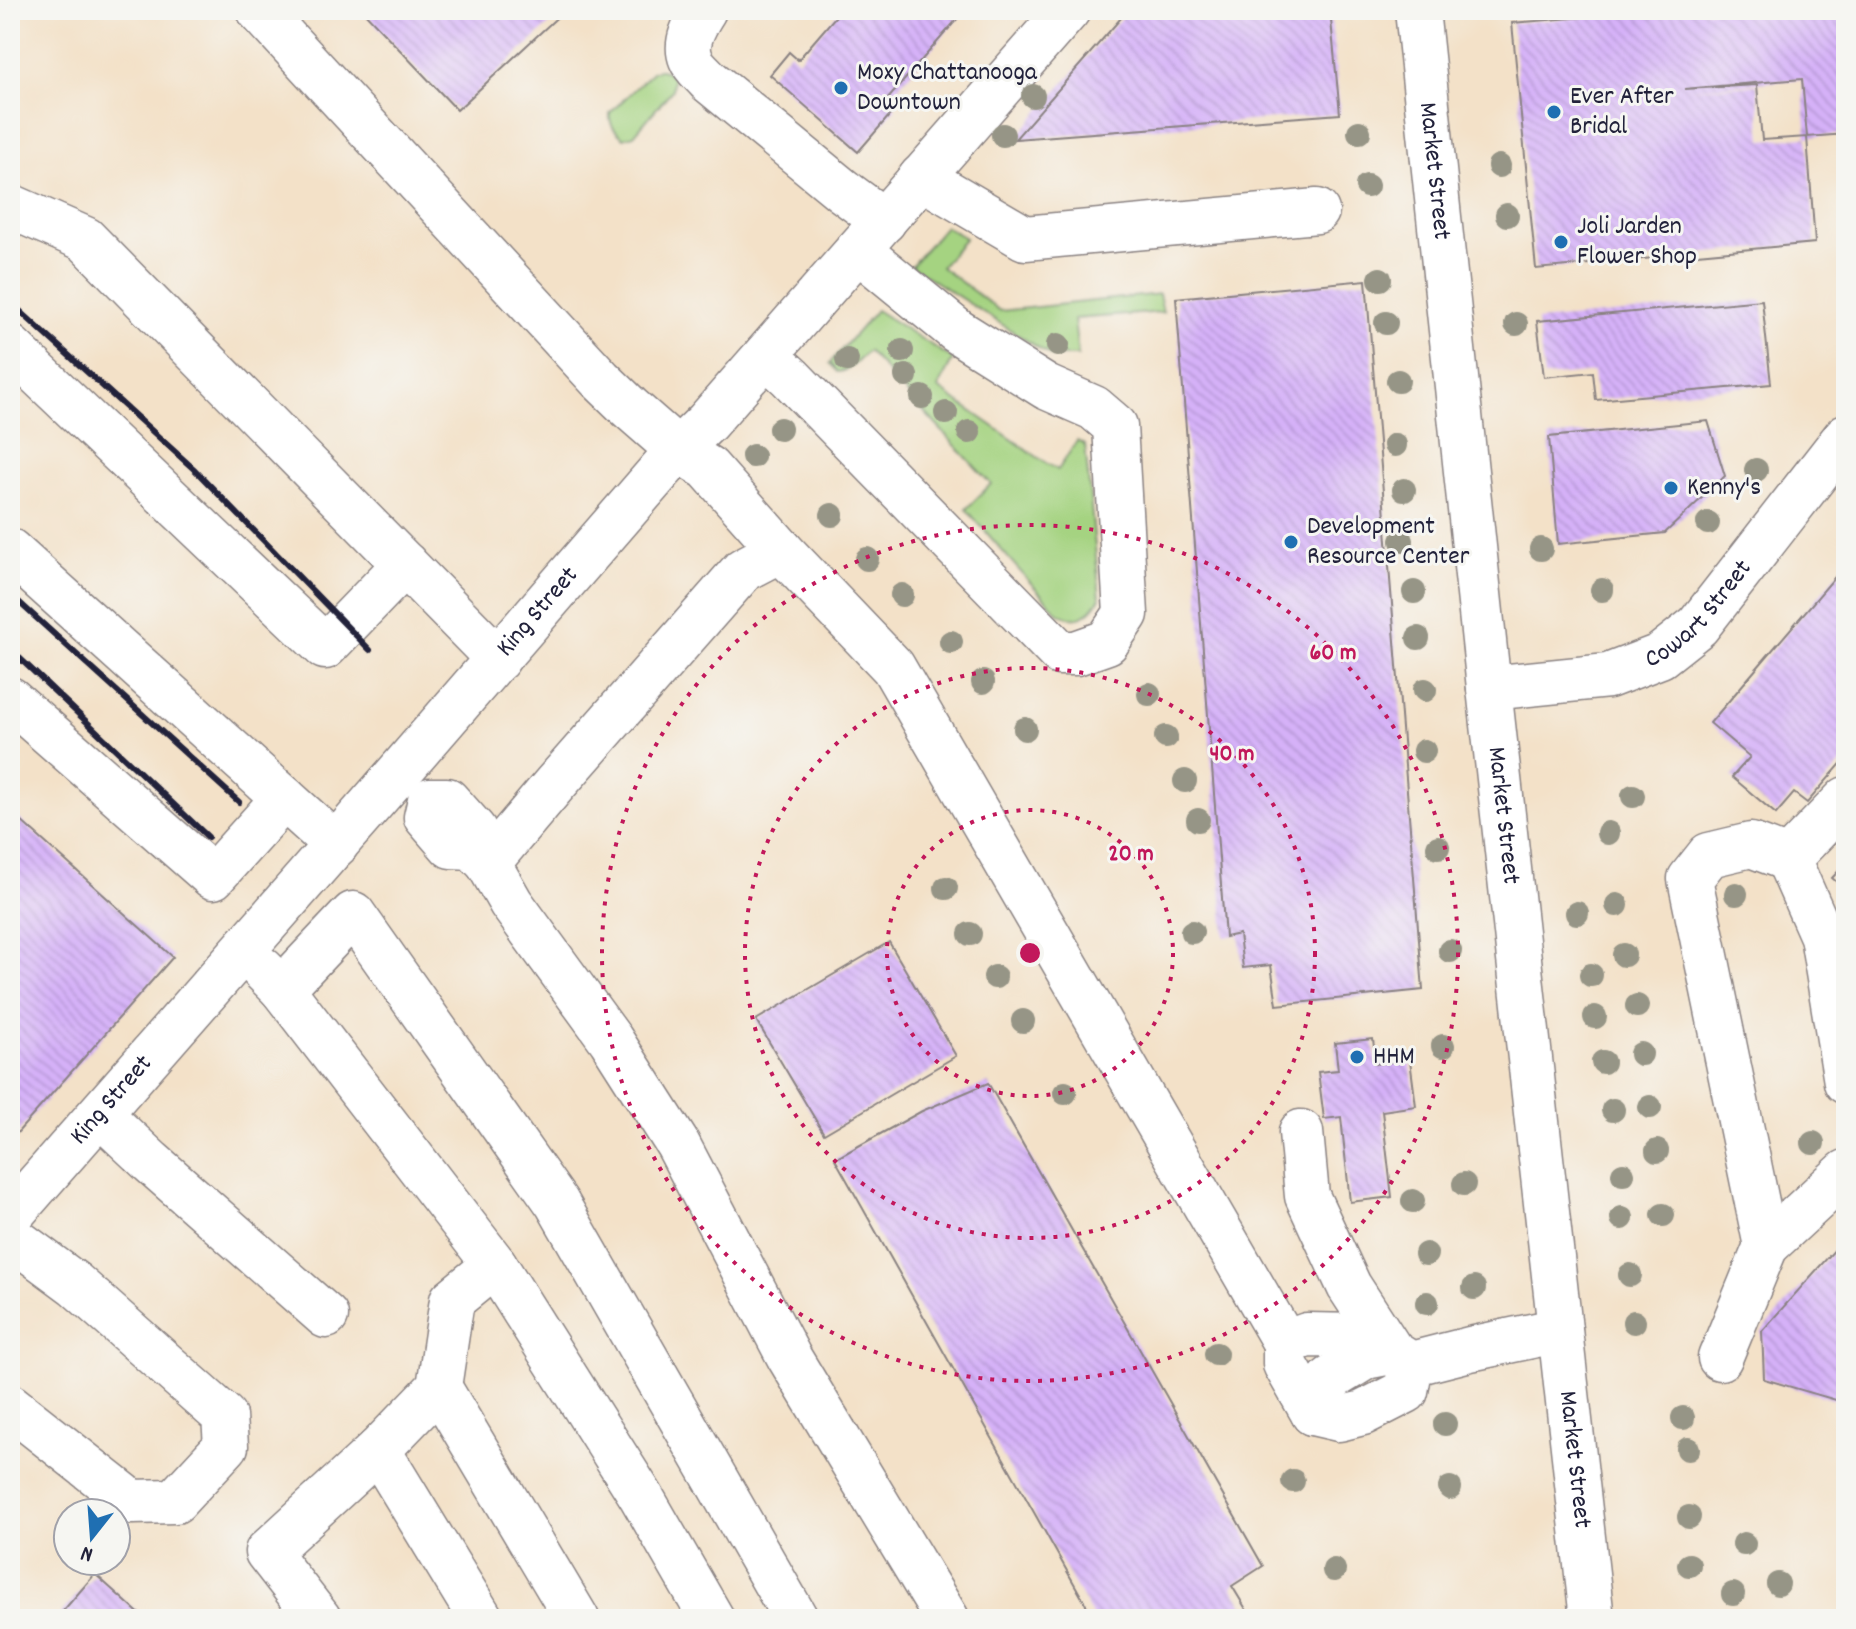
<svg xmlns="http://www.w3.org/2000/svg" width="1856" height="1629" viewBox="0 0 1856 1629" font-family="Dekko,sans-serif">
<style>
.green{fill:#a5d381;stroke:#647a5e;stroke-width:2}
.building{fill:url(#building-back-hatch)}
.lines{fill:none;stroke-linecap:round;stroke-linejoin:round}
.minor-casing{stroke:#8a8282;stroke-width:47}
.major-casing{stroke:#8a8282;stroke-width:47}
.minor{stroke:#fff;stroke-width:44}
.major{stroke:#fff;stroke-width:44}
.rail{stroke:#22223b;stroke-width:6}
.tree{fill:#969586}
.ring{fill:none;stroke:#c2185b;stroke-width:4;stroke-dasharray:4 8}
.poi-dot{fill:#1f6fb2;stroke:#f6f6f2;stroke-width:3}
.labels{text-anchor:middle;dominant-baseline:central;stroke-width:6;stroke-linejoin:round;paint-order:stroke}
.poi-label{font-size:26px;fill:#22223b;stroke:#f6f6f2;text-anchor:start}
.street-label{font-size:26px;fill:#22223b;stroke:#f6f6f2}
.centre{fill:#c2185b;stroke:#f6f6f2;stroke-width:4}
.ring-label{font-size:24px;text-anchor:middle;font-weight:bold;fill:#c2185b;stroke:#f6f6f2;stroke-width:6;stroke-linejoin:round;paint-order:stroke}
</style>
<defs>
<pattern id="building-back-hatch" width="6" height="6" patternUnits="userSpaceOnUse" patternTransform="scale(2)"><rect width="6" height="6" fill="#d5b1f8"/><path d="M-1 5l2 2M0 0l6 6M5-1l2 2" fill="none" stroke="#b798d6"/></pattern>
</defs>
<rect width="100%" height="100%" fill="#f6f6f2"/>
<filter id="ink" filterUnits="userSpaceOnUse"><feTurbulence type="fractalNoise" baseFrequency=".0125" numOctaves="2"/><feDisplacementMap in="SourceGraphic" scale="16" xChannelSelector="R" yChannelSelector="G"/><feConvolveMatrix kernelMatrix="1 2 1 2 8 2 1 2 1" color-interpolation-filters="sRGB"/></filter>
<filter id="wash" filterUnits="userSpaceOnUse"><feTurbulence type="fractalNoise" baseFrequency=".006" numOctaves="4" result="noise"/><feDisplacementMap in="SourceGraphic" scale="32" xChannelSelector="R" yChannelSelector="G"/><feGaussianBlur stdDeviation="1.8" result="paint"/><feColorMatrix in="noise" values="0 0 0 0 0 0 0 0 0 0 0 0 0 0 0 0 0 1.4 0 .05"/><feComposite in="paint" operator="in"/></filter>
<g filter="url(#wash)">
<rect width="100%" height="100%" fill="#f3e1c8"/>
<g class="green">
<path d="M658,69L668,72L673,79L672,90L634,135L624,138C615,131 609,125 610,113L652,72Z"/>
<path d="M945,226L965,238L941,267L1000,311L1159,294L1163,312L1074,319L1078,356H1051L911,266Z"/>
<path d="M876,310L953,359L938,388L1046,463L1058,470L1077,441L1085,445L1100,598C1091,614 1077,624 1059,613C1053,608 1047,600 1041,594C1015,567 991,537 966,509L991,484L868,351C859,359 851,371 838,372L830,363Z"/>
</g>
<g id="blocks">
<g class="building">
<path d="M362,10H565L457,110Z"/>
<path d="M841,10H965L887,100L896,108L858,152L770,75L789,52L798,60Z"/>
<path d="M1128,10H1330L1340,114L1015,139Z"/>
<path d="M1668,10H1846V134L1807,137L1802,79L1684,89L1757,85L1762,140L1807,137L1815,243L1536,269L1512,23Z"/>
<path d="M1366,280L1423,990L1277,1005L1271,965L1243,968L1239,934L1225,937L1176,298Z"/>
<path d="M1762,300L1771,384L1596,400L1593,372L1544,377L1537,321Z"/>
<path d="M1708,421L1725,476L1665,533L1558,544L1549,437Z"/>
<path d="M1846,564V758L1807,803L1794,793L1776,814L1732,777L1750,757L1710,723Z"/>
<path d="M10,811L173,957L10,1141Z"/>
<path d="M1846,863V890L1832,878Z"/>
<path d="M889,942L956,1056L824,1134L756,1020Z"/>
<path d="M1373,1039L1376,1064L1410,1060L1416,1106L1382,1111L1392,1197L1350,1202L1341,1117L1324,1119L1318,1072L1338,1070L1335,1043Z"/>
<path d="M988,1083L1263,1566L1232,1586L1252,1619H1094L835,1159L922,1111Z"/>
<path d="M1846,1237V1403L1764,1379L1762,1331Z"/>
<path d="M95,1574L145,1619H56Z"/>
</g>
</g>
</g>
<g filter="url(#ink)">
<use href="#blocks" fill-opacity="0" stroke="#8a8282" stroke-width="2"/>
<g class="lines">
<g class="minor-casing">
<g id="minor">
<path d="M259,10L600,379L630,408L678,450L708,468L781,550"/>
<path d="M704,10C695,24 684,42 691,59C694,67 703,74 708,80L842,190L884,221"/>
<path d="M921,177L1025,238L1317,211"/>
<path d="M10,206L85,239L498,659"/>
<path d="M10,347L325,647L405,564"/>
<path d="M766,355L790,377L1060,653H1076L1107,642L1126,614L1115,426L1094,408L1046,387L957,331L858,250"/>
<path d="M10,551L336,845"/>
<path id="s1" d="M1489,688L1608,676L1660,656L1698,626L1846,436"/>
<path d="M10,699L213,877L284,798"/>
<path d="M472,847L474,830L447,800H430L426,817L451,846L472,847L488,863"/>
<path d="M1788,859L1822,936L1846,1082"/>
<path d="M262,969L282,989L495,1265L452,1300L439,1387L378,1450L267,1552L319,1619"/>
<path d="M282,989L353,914L557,1203L796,1619"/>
<path d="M100,1114L151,1162L326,1316"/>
<path d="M1301,1132L1307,1196L1349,1286L1392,1352"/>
<path id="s2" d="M10,1216L400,771L678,450L707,422L1068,10"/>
<path d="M10,1236L75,1284L224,1416L226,1446L175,1501L132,1502L10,1406"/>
<path d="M1766,1246L1846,1172"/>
<path d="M495,1265L641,1496L712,1619"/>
<path d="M1720,1358L1766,1246L1690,879L1709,855L1751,845L1788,859L1846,799"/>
<path d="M1411,1364L1406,1391L1363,1413L1339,1419L1313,1413L1317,1400L1330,1379L1366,1357L1392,1352L1411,1364L1470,1349L1560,1330"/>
<path d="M439,1387L577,1619"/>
<path d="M1313,1413L1285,1364V1343L1307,1335L1357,1336L1392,1352"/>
<path d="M378,1450L481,1619"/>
<path d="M947,1619L789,1357L678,1145L611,1040L511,903L488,863L554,785L743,570L781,550L893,667L1285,1343"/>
</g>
</g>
<g class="major-casing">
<g id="major">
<path id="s3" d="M1417,10L1489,688L1592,1619"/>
</g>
</g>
<use href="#minor" class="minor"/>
<use href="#major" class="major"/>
<g class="rail">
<path d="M10,302L195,470L370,650"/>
<path d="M10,594L239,802"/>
<path d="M10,649L208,837"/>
</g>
</g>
<g class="tree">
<circle cx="1033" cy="96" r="12"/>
<circle cx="1359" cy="132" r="12"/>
<circle cx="1003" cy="135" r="12"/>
<circle cx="1499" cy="166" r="12"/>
<circle cx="1367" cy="186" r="12"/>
<circle cx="1507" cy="215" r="12"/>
<circle cx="1380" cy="279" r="12"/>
<circle cx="1386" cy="323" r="12"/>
<circle cx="1516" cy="324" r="12"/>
<circle cx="1058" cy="345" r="12"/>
<circle cx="902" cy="351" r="12"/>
<circle cx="847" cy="360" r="12"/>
<circle cx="906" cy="376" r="12"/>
<circle cx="1398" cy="381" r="12"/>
<circle cx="922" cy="397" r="12"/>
<circle cx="946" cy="413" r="12"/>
<circle cx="780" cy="429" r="12"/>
<circle cx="969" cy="432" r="12"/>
<circle cx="1395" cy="445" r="12"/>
<circle cx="753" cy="456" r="12"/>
<circle cx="1756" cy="470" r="12"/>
<circle cx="1404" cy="490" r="12"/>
<circle cx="832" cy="515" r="12"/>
<circle cx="1708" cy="523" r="12"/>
<circle cx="1402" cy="541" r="12"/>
<circle cx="1541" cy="549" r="12"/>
<circle cx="867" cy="559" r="12"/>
<circle cx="1602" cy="590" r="12"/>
<circle cx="1414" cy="592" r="12"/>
<circle cx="902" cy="595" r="12"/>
<circle cx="1418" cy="638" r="12"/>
<circle cx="951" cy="642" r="12"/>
<circle cx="983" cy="682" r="12"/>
<circle cx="1425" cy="690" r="12"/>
<circle cx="1149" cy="694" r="12"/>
<circle cx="1025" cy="729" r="12"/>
<circle cx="1166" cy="737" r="12"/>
<circle cx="1424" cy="751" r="12"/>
<circle cx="1185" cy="781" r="12"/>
<circle cx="1633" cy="796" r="12"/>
<circle cx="1198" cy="820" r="12"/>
<circle cx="1608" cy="833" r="12"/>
<circle cx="1438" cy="847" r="12"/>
<circle cx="946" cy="888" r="12"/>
<circle cx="1736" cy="894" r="12"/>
<circle cx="1617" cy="905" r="12"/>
<circle cx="1577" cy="913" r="12"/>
<circle cx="1192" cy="932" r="12"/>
<circle cx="970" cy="934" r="12"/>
<circle cx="1450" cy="951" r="12"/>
<circle cx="1624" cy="955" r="12"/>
<circle cx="1591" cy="975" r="12"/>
<circle cx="995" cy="977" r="12"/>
<circle cx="1637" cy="1006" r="12"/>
<circle cx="1595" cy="1017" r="12"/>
<circle cx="1023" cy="1021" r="12"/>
<circle cx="1443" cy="1046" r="12"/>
<circle cx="1641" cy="1054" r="12"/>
<circle cx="1603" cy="1062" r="12"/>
<circle cx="1065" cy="1093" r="12"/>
<circle cx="1650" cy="1107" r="12"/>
<circle cx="1613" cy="1110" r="12"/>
<circle cx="1813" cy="1143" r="12"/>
<circle cx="1657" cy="1151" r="12"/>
<circle cx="1623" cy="1174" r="12"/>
<circle cx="1464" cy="1184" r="12"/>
<circle cx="1413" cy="1201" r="12"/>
<circle cx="1663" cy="1215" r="12"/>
<circle cx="1622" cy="1218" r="12"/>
<circle cx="1426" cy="1254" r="12"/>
<circle cx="1630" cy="1275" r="12"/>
<circle cx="1474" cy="1288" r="12"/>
<circle cx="1427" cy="1303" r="12"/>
<circle cx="1634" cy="1322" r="12"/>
<circle cx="1216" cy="1354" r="12"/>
<circle cx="1683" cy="1418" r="12"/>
<circle cx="1445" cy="1424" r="12"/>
<circle cx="1688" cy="1449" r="12"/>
<circle cx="1293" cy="1481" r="12"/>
<circle cx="1450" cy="1488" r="12"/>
<circle cx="1689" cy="1517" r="12"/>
<circle cx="1744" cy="1544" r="12"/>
<circle cx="1689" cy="1565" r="12"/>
<circle cx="1334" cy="1570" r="12"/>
<circle cx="1778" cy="1584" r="12"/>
<circle cx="1733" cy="1594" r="12"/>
</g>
</g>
<g class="ring">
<circle cx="1030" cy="953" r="143"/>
<circle cx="1030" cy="953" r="285"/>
<circle cx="1030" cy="953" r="428"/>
</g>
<g class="poi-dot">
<circle cx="841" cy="88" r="8"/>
<circle cx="1554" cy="112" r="8"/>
<circle cx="1561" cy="242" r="8"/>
<circle cx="1671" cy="488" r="8"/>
<circle cx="1291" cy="542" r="8"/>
<circle cx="1357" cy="1057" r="8"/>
</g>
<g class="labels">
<g class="poi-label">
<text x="857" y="73">Moxy Chattanooga<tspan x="857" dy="30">Downtown</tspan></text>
<text x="1570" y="97">Ever After<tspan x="1570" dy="30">Bridal</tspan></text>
<text x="1577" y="227">Joli Jarden<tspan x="1577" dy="30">Flower Shop</tspan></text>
<text x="1687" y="488">Kenny's</text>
<text x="1307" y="527">Development<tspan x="1307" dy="30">Resource Center</tspan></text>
<text x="1373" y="1057">HHM</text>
</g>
<g class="street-label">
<text stroke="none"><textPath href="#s3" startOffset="162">Market Street</textPath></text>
<text stroke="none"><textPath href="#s1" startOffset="232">Cowart Street</textPath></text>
<text stroke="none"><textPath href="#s2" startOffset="802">King Street</textPath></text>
<text stroke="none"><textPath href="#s3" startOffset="810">Market Street</textPath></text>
<text stroke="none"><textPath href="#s2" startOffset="154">King Street</textPath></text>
<text stroke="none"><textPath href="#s3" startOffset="1458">Market Street</textPath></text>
</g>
</g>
<circle cx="1030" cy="953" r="12" class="centre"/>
<g class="ring-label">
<text x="1333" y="659">60 m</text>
<text x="1232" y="760">40 m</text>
<text x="1131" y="860">20 m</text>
</g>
<rect width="1856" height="1629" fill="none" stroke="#f6f6f2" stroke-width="40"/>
<g transform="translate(92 1537) rotate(197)"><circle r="38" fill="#f6f6f2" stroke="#a1a1a9" stroke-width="2"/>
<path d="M0-6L14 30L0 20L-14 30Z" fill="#1f6fb2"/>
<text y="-12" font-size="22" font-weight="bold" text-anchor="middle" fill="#22223b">N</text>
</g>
</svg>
